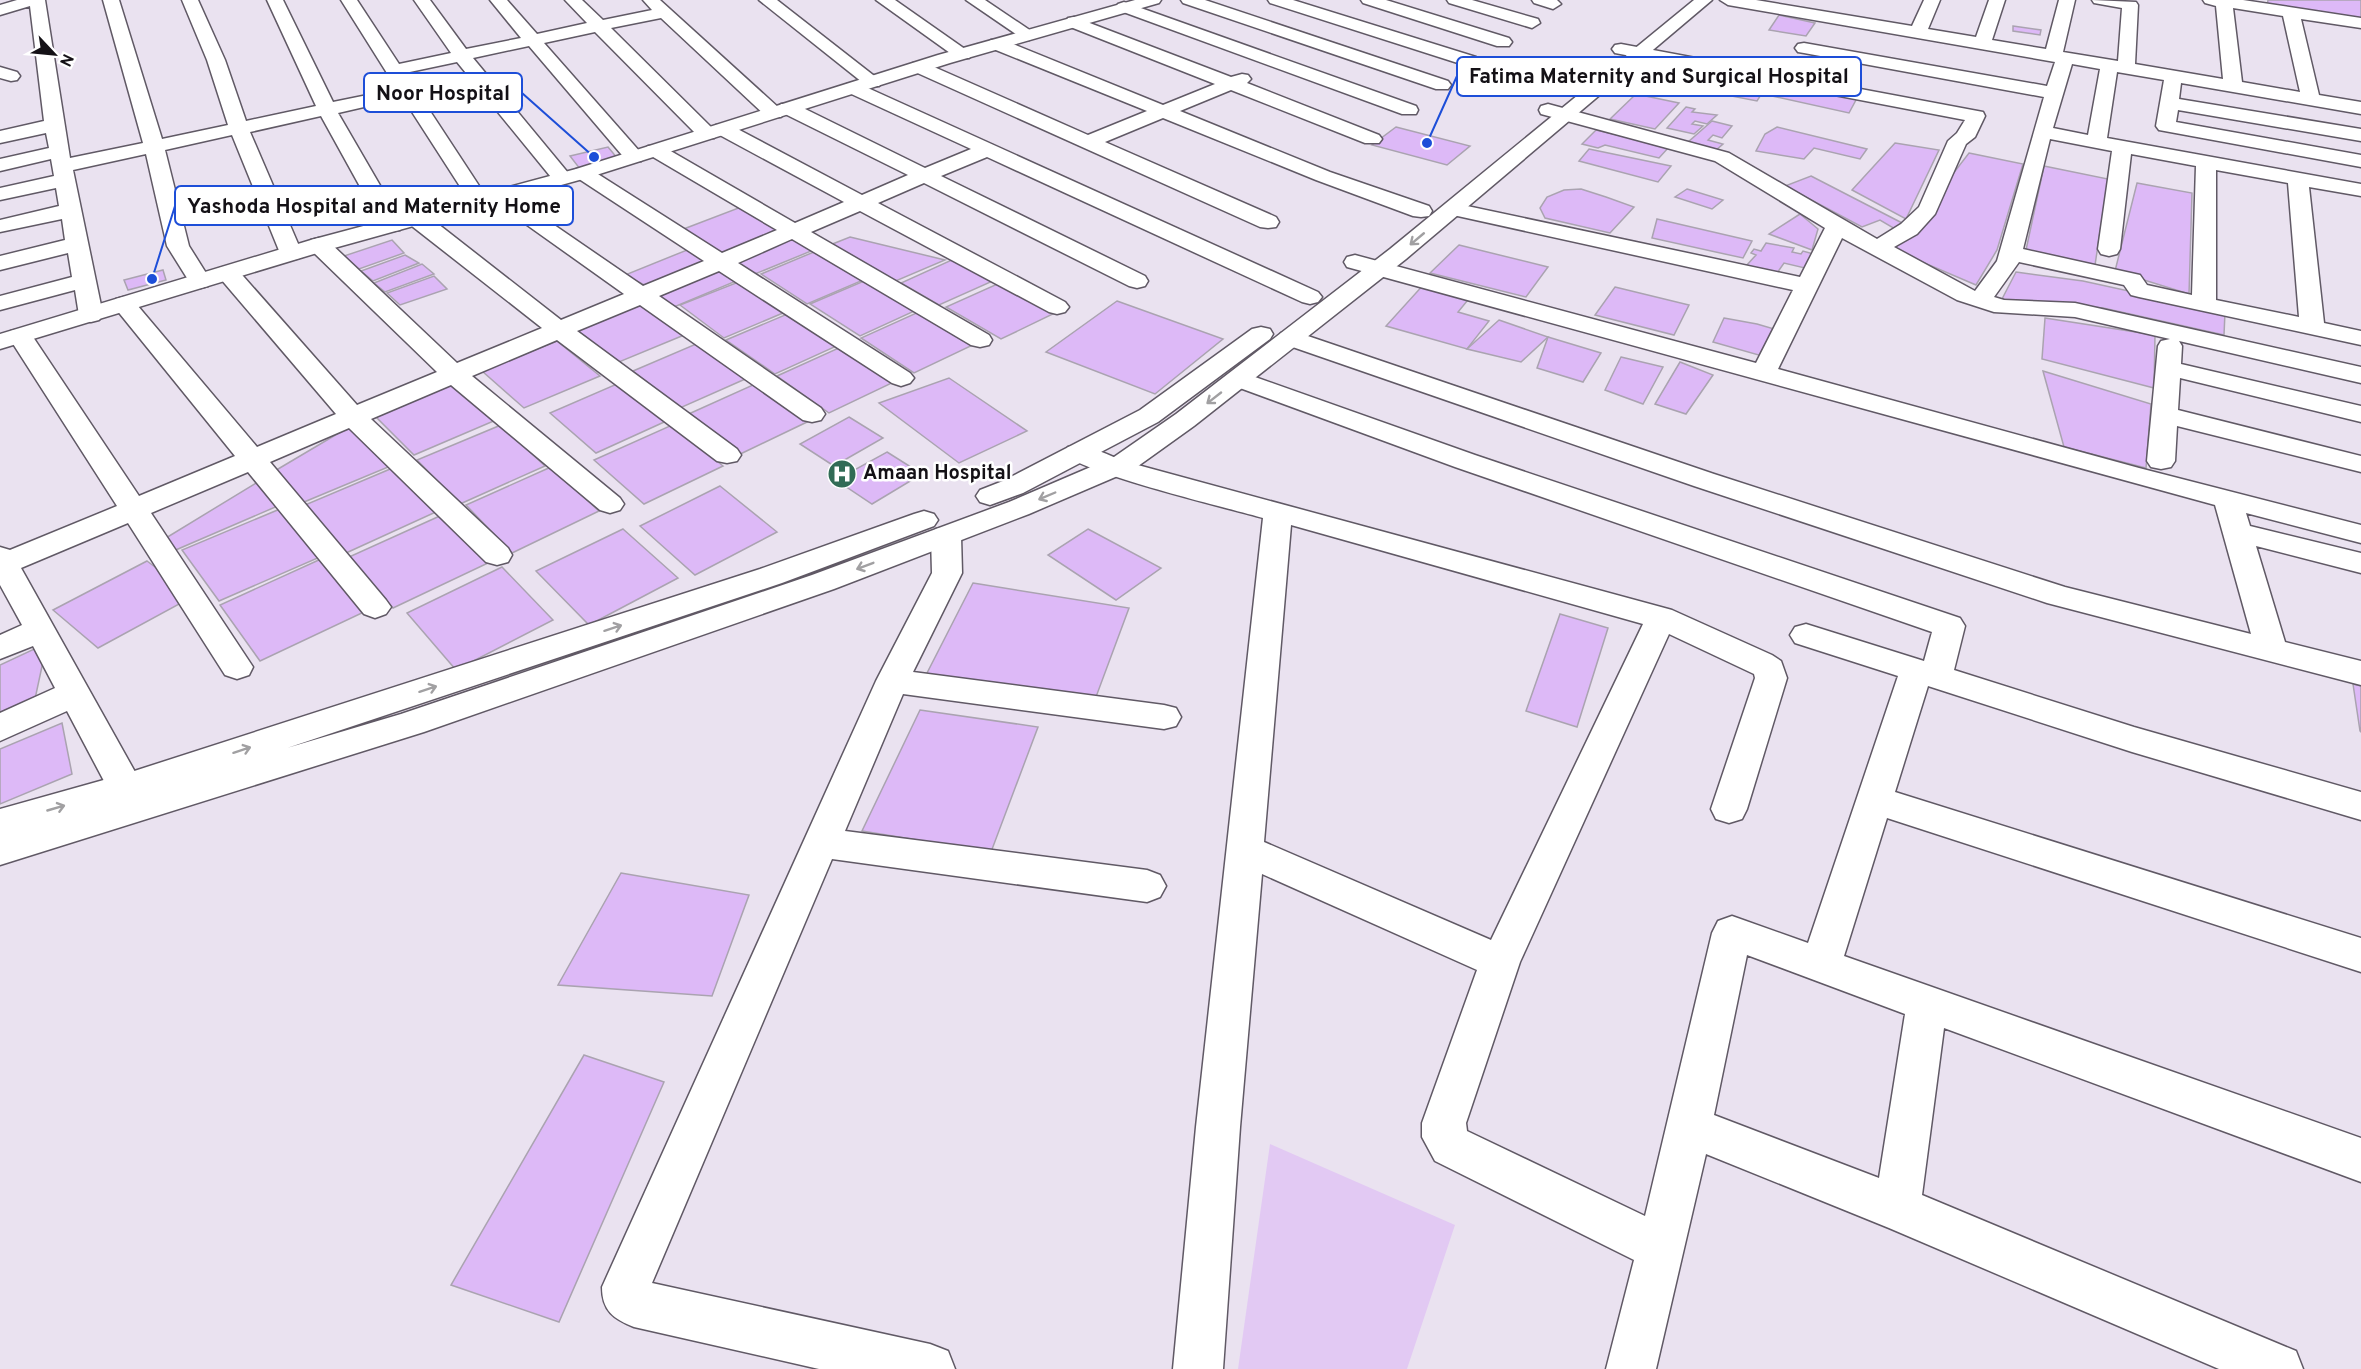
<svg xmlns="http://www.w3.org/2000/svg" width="2361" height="1369" viewBox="0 0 2361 1369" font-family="Overpass,sans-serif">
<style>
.green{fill:#e2c9f3}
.building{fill:#ddb9f7;stroke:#aaa3b0;stroke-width:1.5}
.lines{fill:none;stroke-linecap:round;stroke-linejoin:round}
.minor-casing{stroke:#605965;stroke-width:3}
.tertiary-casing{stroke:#605965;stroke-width:3}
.minor{fill:#fff;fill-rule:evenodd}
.tertiary{fill:#fff;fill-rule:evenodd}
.oneway{stroke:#a1a0a2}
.labels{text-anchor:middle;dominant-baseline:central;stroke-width:5;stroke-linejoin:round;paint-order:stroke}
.poi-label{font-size:20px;font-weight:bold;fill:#141116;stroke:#fff;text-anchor:start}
.leader{fill:none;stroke:#1d4ed8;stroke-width:2}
.callout-dot{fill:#1d4ed8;stroke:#fff;stroke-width:2}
.callout{fill:#fff;stroke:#1d4ed8;stroke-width:2}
.callout-label{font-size:21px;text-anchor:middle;font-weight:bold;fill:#141116}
</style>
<rect width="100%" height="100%" fill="#eae2f0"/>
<path class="green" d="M1270,1144L1455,1225L1407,1369H1238Z"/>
<g class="building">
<path d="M2268,0H2361V21L2267,7Z"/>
<path d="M1779,15L1815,23L1806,36L1769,30Z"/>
<path d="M2013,26L2041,30L2040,35L2013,31Z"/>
<path d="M1730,75L1768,84L1757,101L1716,93Z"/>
<path d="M1782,84L1857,98L1849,113L1772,96Z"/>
<path d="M1636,94L1679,103L1655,129L1610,119Z"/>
<path d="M1686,107L1695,109L1692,112L1717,115L1707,124L1695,121L1692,124L1703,126L1694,134L1667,128Z"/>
<path d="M1712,121L1732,126L1722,138L1713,135L1708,140L1723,144L1715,151L1687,143Z"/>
<path d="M1396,127L1470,146L1447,165L1372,145Z"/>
<path d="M1777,127L1867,149L1860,159L1814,148L1804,159L1756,151L1765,134Z"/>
<path d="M1596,130L1669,147L1659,158L1605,145L1598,148L1582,144Z"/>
<path d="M1895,143L1939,150L1906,219L1852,190Z"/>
<path d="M608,147L618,159L580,169L570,156Z"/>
<path d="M1589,149L1671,166L1658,182L1579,161Z"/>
<path d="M1969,153L2023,164L1997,250L1976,285L1894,250Z"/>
<path d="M2044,166L2108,179L2095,265L2026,250Z"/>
<path d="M1811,176L1906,225L1895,229L1880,220L1862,227L1785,186Z"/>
<path d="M2137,183L2192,193L2189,294L2115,271Z"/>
<path d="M1581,189L1606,197L1634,207L1610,233L1545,218L1540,208L1547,197L1564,190Z"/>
<path d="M1687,189L1723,200L1712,209L1675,197Z"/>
<path d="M741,207L784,233L724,257L681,230Z"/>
<path d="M1800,214L1818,229L1812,250L1769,234Z"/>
<path d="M1657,219L1752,241L1743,258L1652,238Z"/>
<path d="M794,236L816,249L755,274L730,262Z"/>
<path d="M850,237L945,260L891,283L830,245Z"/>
<path d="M392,240L404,253L359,269L344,256Z"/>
<path d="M1766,243L1794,248L1792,252L1801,254L1803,251L1817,255L1809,269L1784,263L1775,276L1746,266L1756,255L1751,253L1754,249L1761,251Z"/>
<path d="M1459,245L1548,267L1526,297L1430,273Z"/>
<path d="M692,248L713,262L648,287L625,275Z"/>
<path d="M821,249L868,278L807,304L761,274Z"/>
<path d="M405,255L419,263L373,281L361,271Z"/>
<path d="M956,258L995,280L939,305L901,283Z"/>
<path d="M422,264L434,274L385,292L374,283Z"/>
<path d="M718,265L741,279L674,307L652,292Z"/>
<path d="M163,270L166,280L128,290L124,280Z"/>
<path d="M2016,272L2083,281L2225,312L2224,335L2103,308L2002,299Z"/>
<path d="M434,276L447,289L400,305L387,293Z"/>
<path d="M871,278L921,308L860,336L810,304Z"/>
<path d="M746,279L790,310L724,338L680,305Z"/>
<path d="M1004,281L1059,311L1001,339L946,307Z"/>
<path d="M1425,283L1472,295L1458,312L1489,321L1467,349L1386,326Z"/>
<path d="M1615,287L1689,305L1674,335L1595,315Z"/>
<path d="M645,301L689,333L619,362L575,329Z"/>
<path d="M1117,301L1223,339L1155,394L1046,352Z"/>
<path d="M923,310L977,343L914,373L861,338Z"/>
<path d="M792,312L841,344L775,374L726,340Z"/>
<path d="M1724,318L1757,324L1784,332L1762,356L1713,342Z"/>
<path d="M2045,318L2155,335L2154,388L2042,359Z"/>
<path d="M1499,320L1548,337L1521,362L1467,349Z"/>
<path d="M1548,337L1601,353L1583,382L1537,368Z"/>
<path d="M557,341L600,376L524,408L482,371Z"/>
<path d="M703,341L752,376L680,408L633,371Z"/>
<path d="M843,346L896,381L829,413L777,376Z"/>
<path d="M1621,357L1663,367L1643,404L1605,390Z"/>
<path d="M1680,362L1713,375L1686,414L1655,404Z"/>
<path d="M2043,371L2151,404L2146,468L2064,447Z"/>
<path d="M949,378L1027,431L959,463L879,403Z"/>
<path d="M626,380L673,418L596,453L550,413Z"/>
<path d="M455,382L496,420L414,455L374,415Z"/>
<path d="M755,384L807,422L734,457L682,417Z"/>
<path d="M849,417L883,438L834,466L800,444Z"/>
<path d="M354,424L393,465L304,502L273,472Z"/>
<path d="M501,425L545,466L460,504L417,460Z"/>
<path d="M672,425L723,466L644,504L594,460Z"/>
<path d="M887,452L922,474L872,504L836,480Z"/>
<path d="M395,467L438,511L346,553L305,505Z"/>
<path d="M551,467L599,511L512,553L466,505Z"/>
<path d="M261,480L280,505L171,552L161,541Z"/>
<path d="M720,486L777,532L695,575L640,526Z"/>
<path d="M280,509L320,557L219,601L182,550Z"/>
<path d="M442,515L488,563L393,608L349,557Z"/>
<path d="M623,529L678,578L589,625L536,571Z"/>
<path d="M1088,529L1161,568L1116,600L1048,555Z"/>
<path d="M321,559L364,612L260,661L220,605Z"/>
<path d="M147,561L194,596L98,648L53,610Z"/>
<path d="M502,567L553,620L456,670L407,613Z"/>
<path d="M973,583L1129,608L1093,705L925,677Z"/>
<path d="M1560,614L1608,628L1577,727L1526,711Z"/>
<path d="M47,643L32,713L0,725V665Z"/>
<path d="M2353,684L2361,686V732L2360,731Z"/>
<path d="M920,710L1038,727L991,852L862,831Z"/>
<path d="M62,723L72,774L0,804V749Z"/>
<path d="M621,873L749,895L712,996L558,985Z"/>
<path d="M584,1055L664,1082L559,1322L451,1285Z"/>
</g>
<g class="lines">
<g class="minor-casing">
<g id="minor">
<path d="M17,0H45L70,158L143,143L103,0H119L162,139L228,125L207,60L182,0H198L225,60L246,121L316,106L267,0H283L333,102L397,89L341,0H357L399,64L451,53L414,0H430L466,49L521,38L490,0H507L537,34L587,23L565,0H582L603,20L652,10L643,0H660L779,108L781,104H795L925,168L971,149L847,92L844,88L847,84H859L1318,292L1322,297L1318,302L1310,304L1302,302L987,157L941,176L1145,276L1148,281L1145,286L1137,288L1129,286L924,183L878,203L1065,302L1069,307L1065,312L1057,314L1049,312L860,211L811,232L989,335L992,340L989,345L980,347L971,345L792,239L738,263L910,373L914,378L910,383L901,386L892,383L719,271L659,296L821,408L825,414L821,420L812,422L803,420L640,305L577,331L737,449L741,455L737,461L727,463L717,461L557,340L472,376L620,498L624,504L620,510L610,513L600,510L451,385L371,419L508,548L512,555L508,562L497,565L486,562L349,428L270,462L386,600L391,607L386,614L375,618L364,614L248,472L151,513L253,667L249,675L237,679L225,675L128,523L21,568L144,788L139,798L126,802L113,798L67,711L0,741V713L55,688L33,646L0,659V635L22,625L0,585V547L10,550L117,506L8,336L11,331L20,329L29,331L139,496L235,456L116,309L112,304L116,299L124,297L132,299L257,447L336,414L220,278L217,273L220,268L228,266L236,268L357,405L437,372L311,250L308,245L311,240L319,238L327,240L457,363L542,328L408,223L405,218L408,213L416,212L424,213L561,320L624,294L492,200L489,196L492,192L499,190L506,192L643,286L704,261L576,177L573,173L576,169H590L722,253L777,230L648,154L645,150L648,146H662L795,223L844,202L716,133L713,129L716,125H730L862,195L908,175L783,113L781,117H767L661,18L611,28L714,130L717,134L714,138H700L595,32L544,43L641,153L644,157L641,161H627L529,46L473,58L569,174L572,178L569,182H555L457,62L405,73L489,201L486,205L479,207L472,205L403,98L338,113L403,225L400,230L392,231L384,230L321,116L250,132L302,253L299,258L291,260L283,258L280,253L232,135L165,150L189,246L211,281L208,286L200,288L192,286L167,246L146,154L73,170L103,315L99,320L91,322L83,320L79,315L75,290L0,310V296L72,277L68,253L0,270V256L65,240L62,219L0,232V220L59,206L56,188L0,200V188L54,176L51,159L0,171V159L49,148L46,133L0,143V131L44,121L30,6L0,15V5Z"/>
<path d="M759,0H777L882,82L879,86H867Z"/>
<path d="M876,0H895L972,54L969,58H957Z"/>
<path d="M966,0H985L1037,35L1029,40L1023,39Z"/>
<path d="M1181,0H1205L1448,81L1451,85L1448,89H1436L1183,3Z"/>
<path d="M1268,0H1293L1476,57L1479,61L1476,65H1464L1270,3Z"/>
<path d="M1361,0H1386L1509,38L1512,42L1509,46H1497L1363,3Z"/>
<path d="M1447,0H1472L1538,19L1540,23L1532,28L1449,3Z"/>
<path d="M1532,0H1557L1561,4L1553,9L1534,3Z"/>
<path d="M1720,0H1756L1912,26L1924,0H1940L1928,29L1976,37L1989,0H2005L1992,40L2046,49L2059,0H2075L2063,52L2118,61L2122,8L2094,3L2092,0L2136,2L2138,5L2135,64L2223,79L2216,6L2205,3L2203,0H2243L2361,18V28L2301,19L2319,95L2361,102V114L2181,83L2179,99L2361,129V141L2178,110L2176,122L2361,155V167L2159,130L2156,126L2164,80L2117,72L2107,138L2361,184V196L2309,187L2324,323L2361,331V345L2139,297L2131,295L2124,285L2019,262L1994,297L2004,300L2075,303L2361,367V383L2179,341L2182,346L2181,364L2361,406V422L2180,378L2178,410L2361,456V472L2177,426L2175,461L2171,467L2161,469L2151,467L2147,461L2158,346L2161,341L2170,339L2075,317L1994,312L1957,300L1842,238L1778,369L2139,468L2361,525V543L2246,513L2250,526L2361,553V573L2256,546L2285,642L2361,661V685L2047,603L1694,486L1281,343L1278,338L1281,333L1290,331L1299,333L1714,474L2065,587L2251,634L2215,505L1347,267L1344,262L1347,257L1355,255L1756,363L1793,290L1453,215L1446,213L1442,209L1446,205L1453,203L1800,277L1825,228L1715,161L1541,114L1539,110L1541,106L1548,104L1729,153L1877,239L1901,224L1919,207L1948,141L1957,133L1965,120L1615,53L1612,49L1615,45L1621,44L1983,112L1985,116L1975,137L1966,144L1935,214L1917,234L1894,247L1975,291L1997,261L2044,97L1804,53L1798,52L1795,48L1798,44L1804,43L2047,86L2055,62L1728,5ZM2233,8L2283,16L2300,92L2242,82ZM2072,64L2100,69L2088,135L2053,128ZM2050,139L2112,151L2098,249L2101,254L2109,256L2117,254L2120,249L2131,154L2196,166L2192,295L2147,285L2140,275L2023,249ZM2216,170L2288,183L2299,317L2216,300Z"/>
<path d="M1124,2L1416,106L1418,110L1416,114H1402L1118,10L1116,7L1118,4Z"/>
<path d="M1074,17L1231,77L1242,74L1248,75L1251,79L1247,83L1379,135L1382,139L1379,143H1365L1231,90L1180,111L1330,172L1429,206L1432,211L1429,216L1421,217L1413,216L1316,180L1163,118L1105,142L1276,217L1279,222L1276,227L1268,228L1260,227L913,71L910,67L913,63H925L1088,135L1147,111L991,48L988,44L991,40H1003L1163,105L1215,84L1068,26L1066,22L1068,18Z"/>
<path d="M0,67L17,72L20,76L17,80L11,81L0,78Z"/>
<path d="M1238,371L1475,455L1960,618L1965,626L1954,670L2134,727L2361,792V820L2132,752L1928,686L1895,792L2361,938V972L1887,818L1844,956L2361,1138V1182L1944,1028L1922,1195L2296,1351L2303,1369H2219L1889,1228L1706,1154L1656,1369H1606L1634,1260L1435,1161L1422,1137V1123L1477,970L1262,874L1240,1127L1223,1369H1173L1196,1127L1263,518C1232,509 1077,472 1064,453L1068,447C1087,443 1106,454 1123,461L1672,610L1772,655L1781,661L1787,678L1747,809L1742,819L1729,823L1716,819L1711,809L1755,678L1754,674L1669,634L1520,962L1466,1123L1467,1131L1645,1216L1712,933L1718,921L1732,916L1808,943L1898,676L1795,643L1790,635L1795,627L1806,624L1924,661L1932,632L1455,467L1229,384L1225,379L1229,374ZM1291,525L1643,624L1491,940L1264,842ZM1747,955L1905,1014L1879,1178L1714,1115Z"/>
<path d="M946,527L956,529L961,536L962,573L913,672L1164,705L1176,708L1181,717L1176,726L1164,729L903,694L845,831L1147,870L1160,875L1166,886L1160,897L1147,902L832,859L652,1283L930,1344L948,1351L955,1369H819L634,1327C614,1319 602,1311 602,1287L876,681L932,573L931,536L936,529Z"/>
</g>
</g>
<g class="tertiary-casing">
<g id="tertiary">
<path d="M1135,0H1161L1159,3L950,63L590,177L327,250L0,349V334L311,240L576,169L938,55Z"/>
<path d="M1694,0H1712L1406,259L1194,426L1134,469L1029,514L834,589L424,732L0,865V809L125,774L760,569L914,514L924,511L934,514L938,520L934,526L782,583L287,748L401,714L812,575L1009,502L1114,457L1176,414L1390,249Z"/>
<path d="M1261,327L1270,329L1273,334L1270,339L1158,422L1023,493L990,505L980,502L976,496L980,490L1003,481L1140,410L1252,329Z"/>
</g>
</g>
<use href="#minor" class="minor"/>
<use href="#tertiary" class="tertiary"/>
</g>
<defs><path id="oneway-shaft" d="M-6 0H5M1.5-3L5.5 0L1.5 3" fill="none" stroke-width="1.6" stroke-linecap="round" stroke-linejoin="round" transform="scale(1.5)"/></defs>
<g class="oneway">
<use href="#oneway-shaft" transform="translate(1417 239) rotate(140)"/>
<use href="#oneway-shaft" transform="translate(1214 398) rotate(142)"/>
<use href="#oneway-shaft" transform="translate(1047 496) rotate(157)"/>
<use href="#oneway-shaft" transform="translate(865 566) rotate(159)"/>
<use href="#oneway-shaft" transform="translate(613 628) rotate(-18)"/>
<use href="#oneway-shaft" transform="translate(428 689) rotate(-18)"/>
<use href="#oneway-shaft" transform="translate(242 750) rotate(-18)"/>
<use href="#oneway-shaft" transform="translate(56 808) rotate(-16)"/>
</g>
<defs>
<g id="hospital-disc" transform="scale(1.5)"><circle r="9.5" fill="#316c56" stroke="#fff"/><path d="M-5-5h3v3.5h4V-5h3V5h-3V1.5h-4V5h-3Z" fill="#fff"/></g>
</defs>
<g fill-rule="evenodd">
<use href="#hospital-disc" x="842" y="474"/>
</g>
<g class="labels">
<g class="poi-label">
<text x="863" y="474">Amaan Hospital</text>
</g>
</g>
<path class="leader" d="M1427 143L1457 76M594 157L522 93M152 279L175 206"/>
<g class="callout-dot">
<circle cx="1427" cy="143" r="6"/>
<circle cx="594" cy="157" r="6"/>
<circle cx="152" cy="279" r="6"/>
</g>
<g class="callout">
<rect x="1457" y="57" width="404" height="39" rx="6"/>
<rect x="364" y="73" width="158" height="39" rx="6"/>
<rect x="175" y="186" width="398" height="39" rx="6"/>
</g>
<g class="callout-label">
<text x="1659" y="83">Fatima Maternity and Surgical Hospital</text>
<text x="443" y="100">Noor Hospital</text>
<text x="374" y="213">Yashoda Hospital and Maternity Home</text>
</g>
<g transform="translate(54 54) rotate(116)" stroke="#ffffff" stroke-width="4.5" paint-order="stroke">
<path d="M0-4.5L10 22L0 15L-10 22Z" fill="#141116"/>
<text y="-9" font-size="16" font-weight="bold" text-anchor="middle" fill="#141116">N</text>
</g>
</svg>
